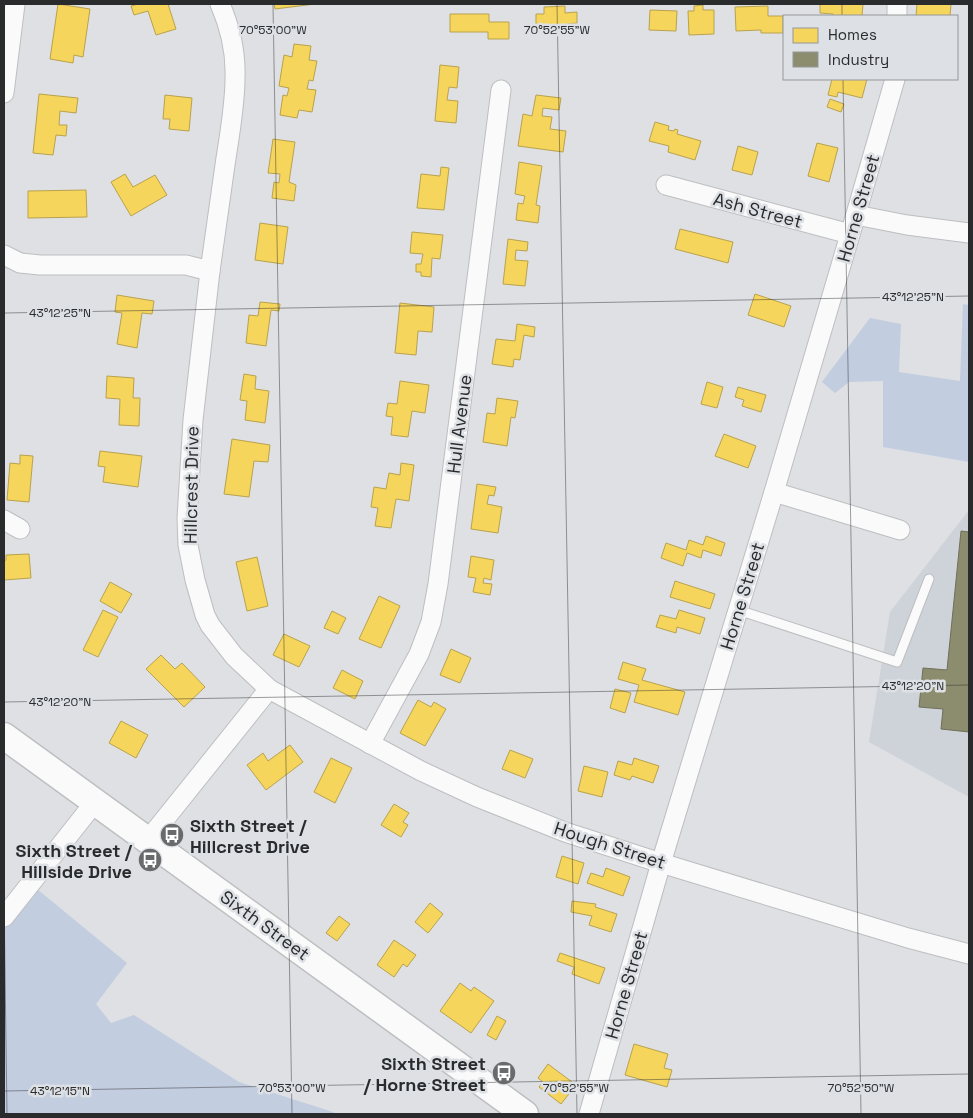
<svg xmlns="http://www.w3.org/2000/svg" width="973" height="1118" viewBox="0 0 973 1118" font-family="'Space Grotesk',sans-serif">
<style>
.built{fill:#ced2d9}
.green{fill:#c3cde0}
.homes{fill:#f6d55c;stroke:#b9a24e}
.industry{fill:#8c8c6e;stroke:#6f6f5a}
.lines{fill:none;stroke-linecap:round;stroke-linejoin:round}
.lane-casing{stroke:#bdbec0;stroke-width:11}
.street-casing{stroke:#bdbec0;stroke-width:21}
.secondary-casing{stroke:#bdbec0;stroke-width:29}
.lane{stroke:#fafafb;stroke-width:9}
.street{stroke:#fafafb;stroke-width:19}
.secondary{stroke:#fafafb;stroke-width:26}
.ticks{fill:none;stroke:#2a2b2c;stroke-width:1;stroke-opacity:0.45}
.labels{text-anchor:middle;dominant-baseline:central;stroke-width:5;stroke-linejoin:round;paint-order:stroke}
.street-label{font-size:18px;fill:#2a2b2c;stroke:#dde0e4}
.poi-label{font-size:18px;font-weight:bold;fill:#2a2b2c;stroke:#dde0e4;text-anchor:end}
.ticks-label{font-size:12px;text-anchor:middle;fill:#2a2b2c;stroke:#dde0e4;stroke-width:5;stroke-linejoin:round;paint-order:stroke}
</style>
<rect width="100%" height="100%" fill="#dee0e3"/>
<path class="built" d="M969,510V797L869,742L890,612Z"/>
<g class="green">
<path d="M963,304L969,305V462L883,447V381L849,382L835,393L822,382L870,318L901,324L899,372L960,381Z"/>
<path d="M37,889L127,963L96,1004L111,1023L134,1015L239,1082L333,1112L336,1114H4V929Z"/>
</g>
<g class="homes">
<path d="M58,4L90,9L83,57L74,55L73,63L50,59Z"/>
<path d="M138,4H168L176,29L156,35L148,11L134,15L131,6Z"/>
<path d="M274,4H315L275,9Z"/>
<path d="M820,4H863L862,16H833V14L820,13Z"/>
<path d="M917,4H951L950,16H916Z"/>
<path d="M703,5V10H714V34L689,35L688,11H694V6Z"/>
<path d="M565,6V13L577,12V23L567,24L566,28L536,29V14H544V7Z"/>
<path d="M768,6V16H783V33H761V30L736,31L735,7Z"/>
<path d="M650,10L677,11L676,31L649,30Z"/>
<path d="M450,14H489V22H509V39H488V32H450Z"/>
<path d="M294,44L311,46L309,60L317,61L313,81L309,80L307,89L316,90L312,112L299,110L297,118L280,115L283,95L287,96L289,88L279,86L284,55L292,57Z"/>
<path d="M440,65L459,67L457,88L449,87L447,100L458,101L456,123L435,121Z"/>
<path d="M832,79H867L862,98L838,92L837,97L828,95Z"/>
<path d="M39,94L78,98L76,113L60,111L59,125H67L66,136L56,135L53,155L33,153Z"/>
<path d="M165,95L192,98L189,131L169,129L170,119H163Z"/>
<path d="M536,95L561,98L559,110L543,108L542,116L552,117L550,129L566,131L563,152L518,146L523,114L532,116Z"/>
<path d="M830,99L844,104L841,112L827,107Z"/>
<path d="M655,122L669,126L668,130L674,131L675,129L678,130L677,134L701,141L695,160L668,152L669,146L649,141Z"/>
<path d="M273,139L295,142L289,182L296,185L294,201L272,198L274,182L279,183L280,174L268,173Z"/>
<path d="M817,143L838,148L829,182L808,176Z"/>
<path d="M738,146L758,152L752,175L732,170Z"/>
<path d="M519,162L542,166L536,205L540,206L538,223L516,220L518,203L523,204L525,196L515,194Z"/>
<path d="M441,167L449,168L444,210L417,208L421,174L440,176Z"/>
<path d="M125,174L133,187L155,175L167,195L131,216L111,182Z"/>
<path d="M86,190L87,217L28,218V191Z"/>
<path d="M260,223L288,227L283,264L255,260Z"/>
<path d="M680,229L733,242L728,263L675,249Z"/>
<path d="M412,232L443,235L440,259L432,258L431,277L421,276V272H416V264H421L423,254L410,253Z"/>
<path d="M508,239L528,242L527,251L516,250L515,260L528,261L525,286L503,284Z"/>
<path d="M755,294L791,306L784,327L748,315Z"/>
<path d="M117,295L154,301L152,314L142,313L137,348L117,344L122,313L115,312Z"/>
<path d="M260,302L280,304L279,311L271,310L266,346L246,343L249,315L258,316Z"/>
<path d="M400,303L434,307L432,332L418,331L416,355L395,353Z"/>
<path d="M517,324L535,327L534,337L524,335L520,360L514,359L513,367L492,364L496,339L515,341Z"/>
<path d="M244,374L256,376L255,389L269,391L265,423L245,420L247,401L240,400Z"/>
<path d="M107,376L134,378L133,398H140L139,426L119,425L120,399L106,398Z"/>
<path d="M400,381L429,385L425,413L412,411L408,437L391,435L393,417L386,416L388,403L397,404Z"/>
<path d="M707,382L723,387L717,408L701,404Z"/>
<path d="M738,387L766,395L761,412L742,406L744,400L735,397Z"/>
<path d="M497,398L518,401L515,418L511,417L507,446L483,442L487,413L495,414Z"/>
<path d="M724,434L756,446L748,468L715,456Z"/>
<path d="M232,439L270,445L268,462L254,461L249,497L224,494Z"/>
<path d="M100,451L142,456L138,487L103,482L105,467L98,466Z"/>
<path d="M20,455L33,456L29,502L7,500L10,463L20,464Z"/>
<path d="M401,463L414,465L409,501L396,499L391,528L375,526L378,508L371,507L374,487L386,489L389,473L400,475Z"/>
<path d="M477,484L496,487L494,496L489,495L487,504L502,507L498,533L471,529Z"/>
<path d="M706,536L725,543L721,556L703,550L701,558L687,553L683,566L661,558L666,543L686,550L689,540L703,545Z"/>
<path d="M29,554L31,578L4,580V561L6,560V555Z"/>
<path d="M471,556L494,560L491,580L484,578L483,583L492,584L490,595L473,592L476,578L468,577Z"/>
<path d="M257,557L268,606L247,611L236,562Z"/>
<path d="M675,581L715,594L710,609L670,597Z"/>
<path d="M110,582L132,594L121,613L100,601Z"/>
<path d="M379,596L400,606L381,648L359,639Z"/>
<path d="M103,610L118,617L98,657L83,650Z"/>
<path d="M679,610L705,618L700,634L677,627L676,633L656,627L660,615L676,619Z"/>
<path d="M332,611L346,618L338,634L324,628Z"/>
<path d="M284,634L310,646L299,667L273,655Z"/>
<path d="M451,649L471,658L460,683L440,675Z"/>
<path d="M161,655L175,669L182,663L205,687L184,707L146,669Z"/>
<path d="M623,662L646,669L642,680L685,692L678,715L634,702L639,685L618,679Z"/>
<path d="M342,670L363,681L355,699L333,688Z"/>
<path d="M615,689L631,693L625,713L610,708Z"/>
<path d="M418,700L431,707L434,702L446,709L425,746L400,733Z"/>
<path d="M121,721L148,735L136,758L109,743Z"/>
<path d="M290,745L303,762L266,790L247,765L263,753L268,761Z"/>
<path d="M510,750L533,759L525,778L502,769Z"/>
<path d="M331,758L352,768L335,803L314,792Z"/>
<path d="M634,758L659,766L653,783L632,776L630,780L614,775L618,761L632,765Z"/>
<path d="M584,766L608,772L602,797L578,791Z"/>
<path d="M394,804L409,813L403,822L408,825L401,837L381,825Z"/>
<path d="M562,856L584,863L578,884L556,877Z"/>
<path d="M606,868L630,877L623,896L587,883L591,873L603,877Z"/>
<path d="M572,901L596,904L595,907L617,914L611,932L589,925L592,916L571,912Z"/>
<path d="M430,903L443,914L428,933L415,922Z"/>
<path d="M339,916L350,924L337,941L326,933Z"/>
<path d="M394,940L416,955L407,967L403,964L394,977L377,965Z"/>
<path d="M560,953L605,968L599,984L572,974L574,967L557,961Z"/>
<path d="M460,983L471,991L474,987L494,1001L471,1033L440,1011Z"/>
<path d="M497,1016L506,1021L496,1040L487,1035Z"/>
<path d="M634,1044L668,1054L664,1068L672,1070L667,1087L625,1075Z"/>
<path d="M548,1064L576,1085L561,1104L539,1087L543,1082L538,1078Z"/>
</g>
<path class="industry" d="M961,531L969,532V732L941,729L943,709L919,707L923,668L947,670Z"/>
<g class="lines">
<g class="lane-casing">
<path id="lane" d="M738,610L897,662L929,579"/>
</g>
<g class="street-casing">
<g id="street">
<path d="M897,4V16"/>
<path d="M4,93L15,4"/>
<path d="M666,185L850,234"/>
<path d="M856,215L907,225L969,233"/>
<path d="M4,255L20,263L40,265H186L210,271C215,236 220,201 225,165C229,137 235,107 235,78C236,53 230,27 220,4"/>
<path d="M210,271L193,420L187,518L188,545L195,580L205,615L210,625L234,656L269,689L421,771L477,797L565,832L661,863L809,908L908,938L969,954"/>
<path d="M774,492L900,530"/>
<path d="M4,520L20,529"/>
<path d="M370,744L419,654L431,622L438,584L501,90"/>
<path d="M148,840L269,689"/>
<path d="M4,917L95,802"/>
<path d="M589,1114L661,863L774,492L852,228L895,79"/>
</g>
</g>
<g class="secondary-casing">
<path id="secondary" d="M4,736L525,1114"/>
</g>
<use href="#lane" class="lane"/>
<use href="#street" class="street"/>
<use href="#secondary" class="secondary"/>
</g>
<path class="ticks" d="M273,4L292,1114M557,4L577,1114M842,4V16M843,79L861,1114M4,313L969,296M4,702L969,685M4,900L7,1114M4,1091L969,1074"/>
<defs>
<g id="bus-disc" transform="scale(1.25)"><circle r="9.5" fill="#696a6c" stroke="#dde0e4"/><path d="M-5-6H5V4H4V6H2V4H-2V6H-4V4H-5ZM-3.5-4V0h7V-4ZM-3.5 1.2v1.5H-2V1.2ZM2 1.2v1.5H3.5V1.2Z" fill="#fff"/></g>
</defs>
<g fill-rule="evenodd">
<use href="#bus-disc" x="172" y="835"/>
<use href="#bus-disc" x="150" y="860"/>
<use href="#bus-disc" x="504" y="1073"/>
</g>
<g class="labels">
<g class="street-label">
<text transform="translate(858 208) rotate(-74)">Horne Street</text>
<text transform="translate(758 210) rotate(15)">Ash Street</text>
<text transform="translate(459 424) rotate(-83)">Hull Avenue</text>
<text transform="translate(191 485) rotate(-89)">Hillcrest Drive</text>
<text transform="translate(742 596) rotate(-73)">Horne Street</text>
<text transform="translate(610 845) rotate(18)">Hough Street</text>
<text transform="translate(265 925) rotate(36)">Sixth Street</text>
<text transform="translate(626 985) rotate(-74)">Horne Street</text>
</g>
<g class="poi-label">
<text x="190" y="825" text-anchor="start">Sixth Street /<tspan x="190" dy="21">Hillcrest Drive</tspan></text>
<text x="132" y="850">Sixth Street /<tspan x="132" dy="21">Hillside Drive</tspan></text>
<text x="486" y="1063">Sixth Street<tspan x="486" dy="21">/ Horne Street</tspan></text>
</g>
</g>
<g class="ticks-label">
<text x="273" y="34">70°53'00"W</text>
<text x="557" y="34">70°52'55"W</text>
<text x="913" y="301">43°12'25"N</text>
<text x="60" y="317">43°12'25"N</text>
<text x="913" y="690">43°12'20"N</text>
<text x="60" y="706">43°12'20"N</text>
<text x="292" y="1092">70°53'00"W</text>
<text x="576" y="1092">70°52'55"W</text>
<text x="861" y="1092">70°52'50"W</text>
<text x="60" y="1095">43°12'15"N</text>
</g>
<rect width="973" height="1118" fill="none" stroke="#2a2b2c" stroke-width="10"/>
<rect x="783" y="15" width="175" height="65" fill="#dde0e4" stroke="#95989a"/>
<rect x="793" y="28" width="25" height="15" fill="#f6d55c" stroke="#95989a"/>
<text x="828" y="40" font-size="15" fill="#2a2b2c">Homes</text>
<rect x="793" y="52" width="25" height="15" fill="#8c8c6e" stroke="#95989a"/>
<text x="828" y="65" font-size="15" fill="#2a2b2c">Industry</text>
</svg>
